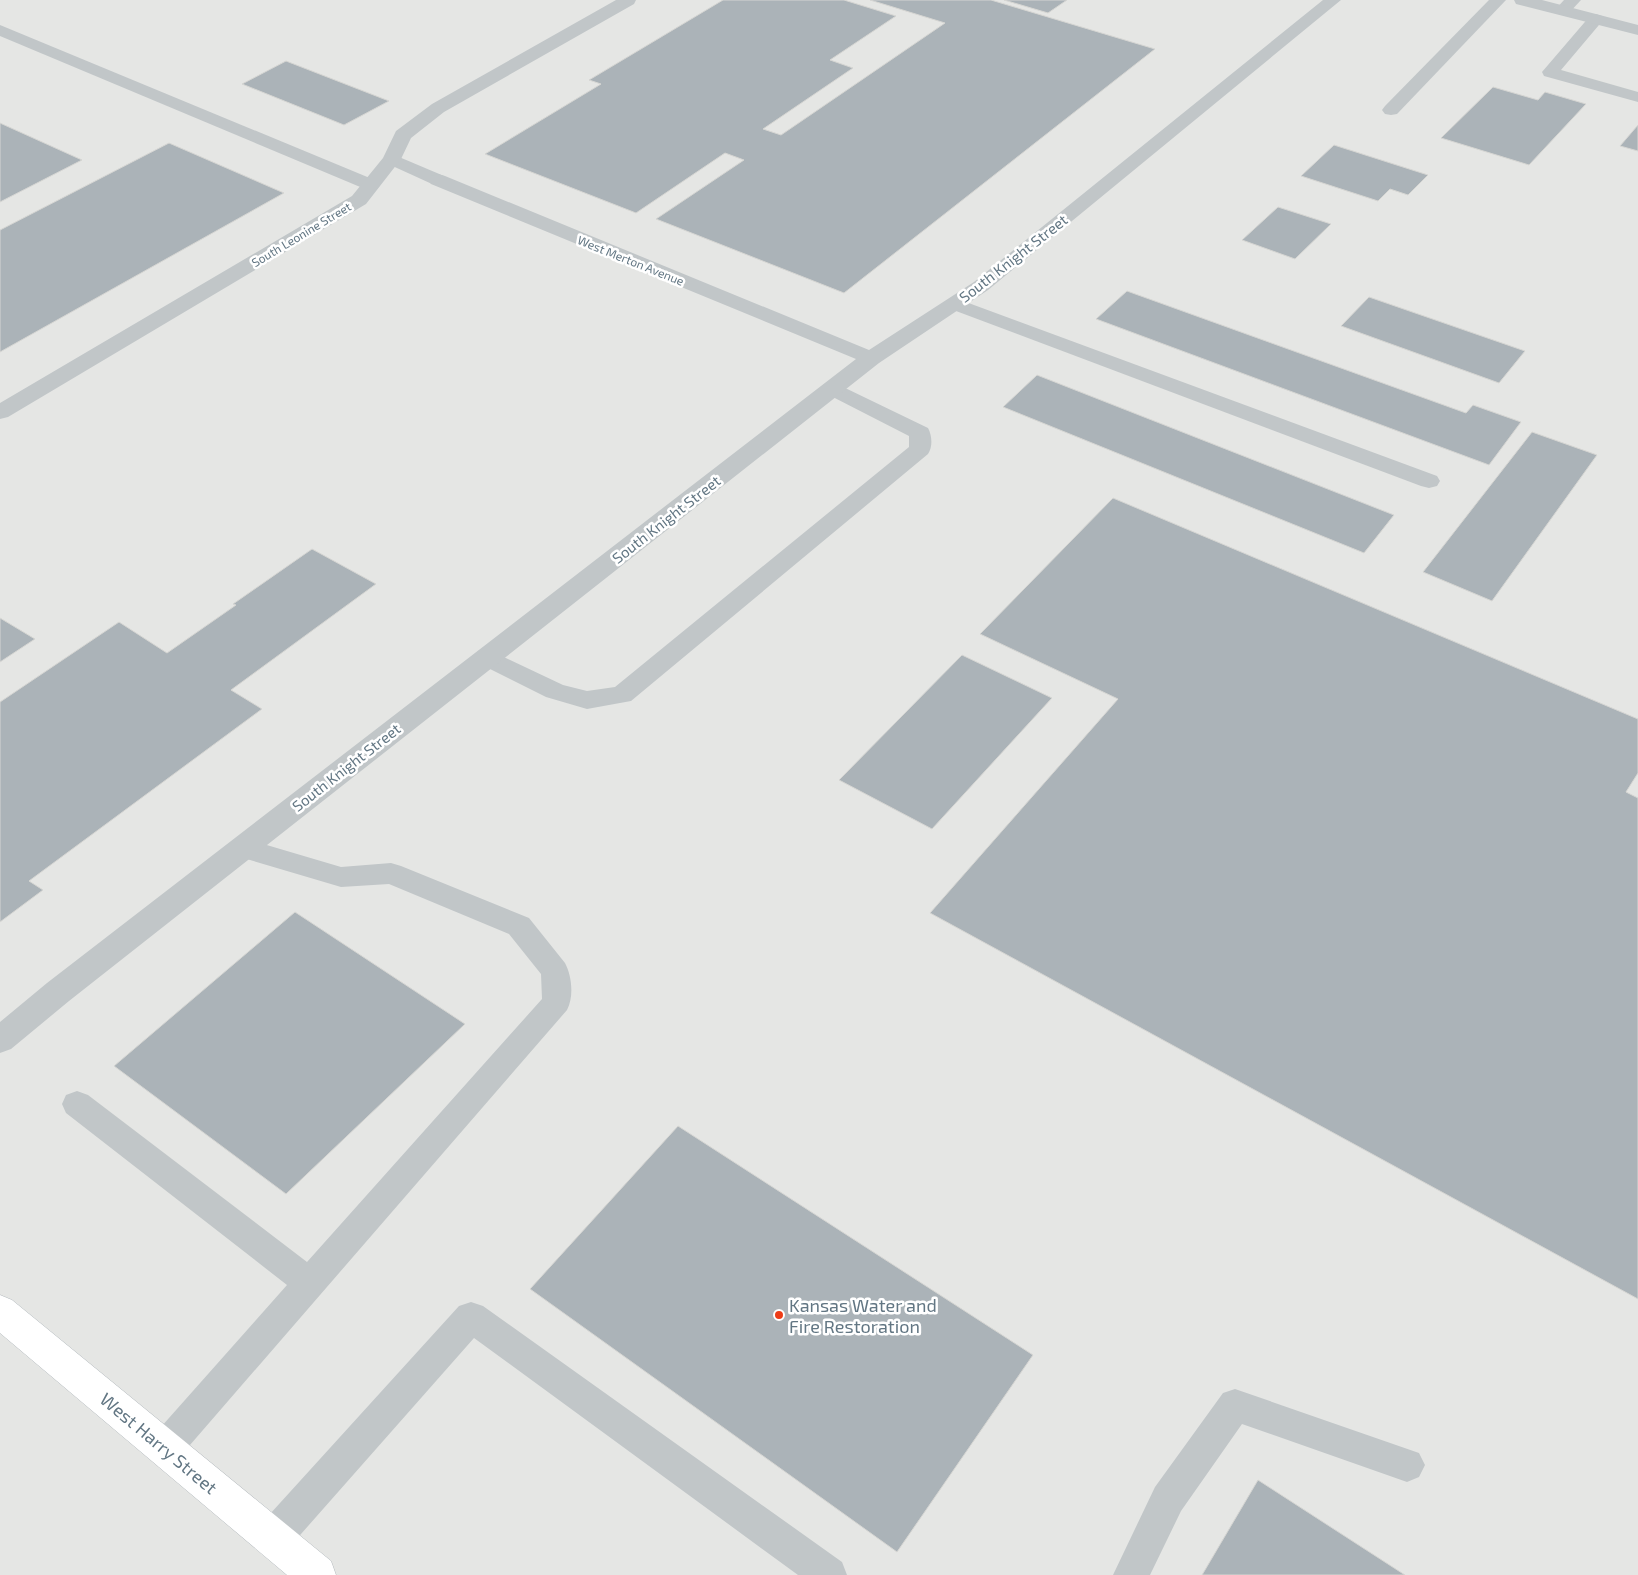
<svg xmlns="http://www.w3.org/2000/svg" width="1638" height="1575" viewBox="0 0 1638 1575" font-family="'Exo 2',sans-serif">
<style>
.built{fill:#e5e6e4}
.building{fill:#abb3b8;stroke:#d6d6d3}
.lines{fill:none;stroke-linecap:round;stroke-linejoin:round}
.secondary-casing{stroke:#b3b9bd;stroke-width:1}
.lane{fill:#c1c6c8;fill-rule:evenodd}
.street{fill:#c1c6c8;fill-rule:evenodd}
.secondary{fill:#fff;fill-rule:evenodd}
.poi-dot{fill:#ed3c17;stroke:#fff;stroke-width:2}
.labels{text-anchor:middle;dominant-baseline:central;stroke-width:5;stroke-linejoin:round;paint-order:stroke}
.far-street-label{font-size:12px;fill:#627683;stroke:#fff}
.street-label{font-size:15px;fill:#627683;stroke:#fff}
.near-poi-label{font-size:18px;fill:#627683;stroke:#fff;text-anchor:start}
.near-street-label{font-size:18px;fill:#627683;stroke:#fff}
</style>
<rect width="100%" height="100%" fill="#f5f4f0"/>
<rect class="built" x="0" y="0" width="1638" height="1575"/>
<g class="building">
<path d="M723,0H844L896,16L830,60L853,68L763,129L781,135L945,23L870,0H991L1155,49L844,293L656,219L744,160L725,153L636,213L485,154L601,84L589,80Z"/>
<path d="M1004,0H1067L1048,13Z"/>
<path d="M286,61L389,101L344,125L242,84Z"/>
<path d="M1493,87L1538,100L1545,92L1586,104L1529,165L1441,138Z"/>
<path d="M0,123L82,160L0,202Z"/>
<path d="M1638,125V151L1620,146Z"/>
<path d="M169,143L284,193L0,352V230Z"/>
<path d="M1334,145L1428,175L1408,195L1390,189L1378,201L1301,176Z"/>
<path d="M1278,207L1331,224L1295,259L1242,240Z"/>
<path d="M1127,291L1466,413L1473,405L1521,422L1489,465L1096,319Z"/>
<path d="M1369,297L1525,351L1499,383L1341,326Z"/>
<path d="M1037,375L1394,515L1364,553L1003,407Z"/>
<path d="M1532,432L1597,455L1492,601L1423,572Z"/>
<path d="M1113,498L1638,719V773L1626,792L1638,798V1299L930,913L1118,699L980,634Z"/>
<path d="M312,549L376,584L231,690L262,709L29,881L43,890L0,922V702L119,622L167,653L236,605L233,604Z"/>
<path d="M0,618L35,639L0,662Z"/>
<path d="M962,655L1052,698L932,829L839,780Z"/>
<path d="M295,912L465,1024L286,1194L114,1066Z"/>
<path d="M678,1126L1033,1355L897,1552L530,1289Z"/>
<path d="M1258,1480L1405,1575H1202Z"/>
</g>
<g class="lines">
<g class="secondary-casing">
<path id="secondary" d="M0,1295L12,1300L331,1561L336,1575H287L0,1333Z"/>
</g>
<g class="lane">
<path d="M1489,0H1506L1397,114L1391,115L1385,114L1382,110L1385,106Z"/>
<path d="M1564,0H1581L1569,13H1557L1555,10Z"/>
<path d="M1596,14L1602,16L1604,19L1561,70L1638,92V102L1544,76L1542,72L1590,16Z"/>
<path d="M0,25L377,181L380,185L377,189L371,191L365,189L0,36Z"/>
<path d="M392,154L444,176L447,180L444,184L438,185L432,184L386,163L383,159L386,155Z"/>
<path d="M955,298L1437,476L1440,481L1437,486L1429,488L1421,486L948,308L945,304L948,300Z"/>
<path d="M832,383L839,385L928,428C932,435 933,447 928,454L631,701L587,709L546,697L478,663L475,657L478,651L487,649L563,685L587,691L615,687L909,447V436L825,393L821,389L825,385Z"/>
<path d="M243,838L341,867L391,863L401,866L529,918L565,963C572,976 574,997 567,1010L177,1460L165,1465L153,1460L148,1448L153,1436L287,1285L66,1113L62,1104L66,1095L77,1091L88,1095L307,1262L542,999L541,974L509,934L389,884L341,887L233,855L229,848L233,841Z"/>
<path d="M471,1302L483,1306L842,1562L847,1575H798L474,1338L286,1551L273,1556L260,1551L255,1538L260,1525L459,1306Z"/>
<path d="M1235,1389L1419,1453L1425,1465L1419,1477L1407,1482L1242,1424L1181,1511L1150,1575H1113L1155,1487L1223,1393Z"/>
</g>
<g class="street">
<path d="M616,0H636L634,4L444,112L411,138L401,159L366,204L8,417L0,419V403L352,196L383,158L396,131L432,104Z"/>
<path d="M1323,0H1341L988,290L879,363L69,1001L11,1049L0,1053V1022L47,983L856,359L431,184L428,180L431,176L438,174L445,176L869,350L974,282Z"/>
<path d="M1514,0H1542L1638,25V35L1516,4Z"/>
</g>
<use href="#secondary" class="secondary"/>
</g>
<circle class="poi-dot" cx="779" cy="1315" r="5"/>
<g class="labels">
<g class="far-street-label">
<text transform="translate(301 234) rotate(-31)">South Leonine Street</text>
<text transform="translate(631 260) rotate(22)">West Merton Avenue</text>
</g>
<g class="street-label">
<text transform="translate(1013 258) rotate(-38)">South Knight Street</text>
<text transform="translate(666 519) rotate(-38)">South Knight Street</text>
<text transform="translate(346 767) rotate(-38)">South Knight Street</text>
</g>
<g class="near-poi-label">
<text x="789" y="1305">Kansas Water and<tspan x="789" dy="21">Fire Restoration</tspan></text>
</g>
<g class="near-street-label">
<text transform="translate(159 1443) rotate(40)">West Harry Street</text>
</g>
</g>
</svg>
